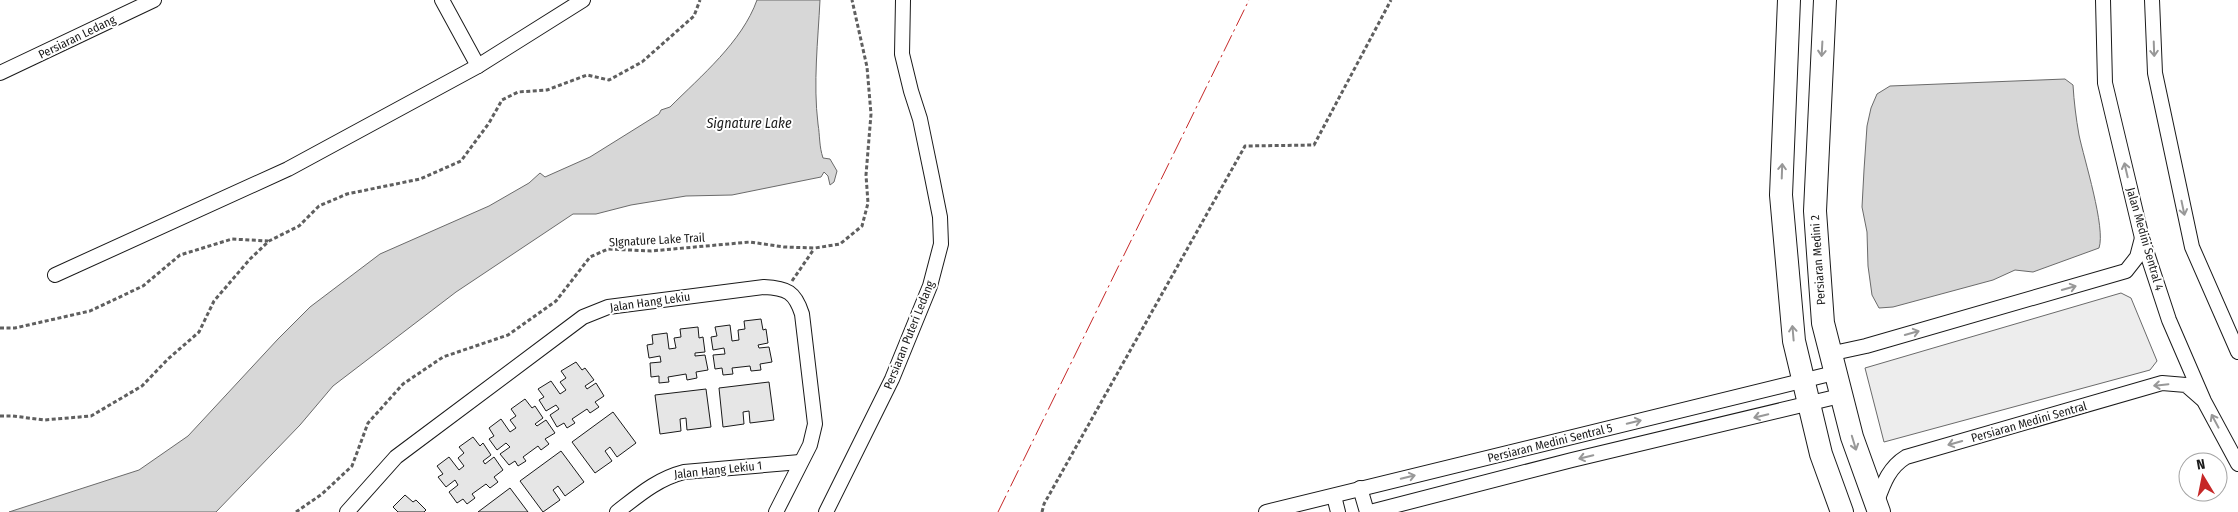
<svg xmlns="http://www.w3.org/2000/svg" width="2238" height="512" viewBox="0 0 2238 512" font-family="'Fira Sans Condensed',sans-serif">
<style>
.green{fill:#ededed;stroke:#6a6a6a}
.water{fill:#d7d7d7;stroke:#6a6a6a}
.building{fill:#e6e6e6;stroke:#1a1a1a}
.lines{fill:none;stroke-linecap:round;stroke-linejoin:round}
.street-casing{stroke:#1a1a1a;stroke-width:16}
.primary-casing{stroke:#1a1a1a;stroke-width:24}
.path{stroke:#5f5f5f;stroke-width:3;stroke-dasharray:4 2.5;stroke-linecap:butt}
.street{stroke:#fff;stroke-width:14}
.primary{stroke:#fff;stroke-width:22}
.power{stroke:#c62828;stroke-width:1;stroke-dasharray:18 4 2.5 4;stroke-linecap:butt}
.oneway{stroke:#989898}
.labels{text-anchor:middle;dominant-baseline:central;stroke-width:4;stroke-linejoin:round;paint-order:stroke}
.street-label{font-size:12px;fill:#1a1a1a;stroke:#fff}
.water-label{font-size:14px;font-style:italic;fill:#1a1a1a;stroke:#fff}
</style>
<rect width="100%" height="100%" fill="#fff"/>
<path class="green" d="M2121,293L2131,298L2157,361L2150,370L1884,442L1865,368Z"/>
<g class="water">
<path d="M757,0H820C818,41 813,83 818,124C820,136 819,146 823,158L830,159L837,171L834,182L830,185L828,176L824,172L821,177L811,179L732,195L686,196L631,205L596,214H573L456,292L333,386L300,425L216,512H9L139,470L188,436L278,339L310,307L380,254L489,206L529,183L540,173L545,177L590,157L659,114L661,110L670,107C701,76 742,42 757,0Z"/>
<path d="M2065,79L2073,85C2074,102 2076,118 2079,135C2084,159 2106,228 2099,248L2033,272L2015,270L1993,280L1893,307L1879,308L1872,295L1868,266L1867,232L1862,207L1864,170L1867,126L1871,108L1877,94L1890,86Z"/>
</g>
<g class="building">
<path d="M761,319L763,330L766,329L768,343L758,345L759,348L769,347L772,362L760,364L761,370L751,371L750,366L732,368L733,374L723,375L722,368L715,369L713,355L725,354L724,348L713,350L711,337L717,336L715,327L730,325L732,341L739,340L738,330L745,329L744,321Z"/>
<path d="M698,327L699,338L703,337L705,352L695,353V356L705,355L708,370L696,372L697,378L687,380L686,374L668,377L669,382L659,383V376L651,377L650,363L661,362L660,356L649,358L647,345L653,344L652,335L667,333L669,349L676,348L674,338L681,337L680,329Z"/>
<path d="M576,362L582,370L585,368L594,380L585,386L587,389L596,383L604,396L595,402L599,407L590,413L587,409L572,419L575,423L567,428L564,423L557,427L550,415L559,409L556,405L546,411L539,400L544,397L538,389L551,381L560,394L566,390L560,382L566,378L561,371Z"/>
<path d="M769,382L774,420L750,423L749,411L743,412L744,424L723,427L719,388Z"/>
<path d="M706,389L711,427L687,430L686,418L680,419L681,431L660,434L655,395Z"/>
<path d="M525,399L532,408L535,406L543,418L535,424L537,426L546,420L555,433L545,439L549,444L541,450L538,446L523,457L526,461L518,466L515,461L509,465L500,454L510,447L506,443L497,450L489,439L494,436L489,428L501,419L510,432L516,428L510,420L516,416L511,409Z"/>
<path d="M613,412L636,443L617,457L610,447L605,451L612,461L595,473L572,442Z"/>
<path d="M473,437L480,446L483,443L491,455L483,461L485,464L494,457L503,470L494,477L498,482L490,488L486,484L472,494L475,498L467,504L463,499L457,503L449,492L458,485L455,480L446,487L438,477L443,474L437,466L449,457L459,470L464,466L458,458L464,453L459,447Z"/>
<path d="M561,451L584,482L565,496L558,486L553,490L560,500L543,512L520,481Z"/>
<path d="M510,488L528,512H478Z"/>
<path d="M405,495L413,502L416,500L426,510L424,512H398L393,507Z"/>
</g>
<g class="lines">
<g class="street-casing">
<g id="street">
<path d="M442,0L478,66"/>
<path d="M2103,0L2105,83L2142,238L2169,320L2204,401L2238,464"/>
<path d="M2152,0L2155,73L2192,247L2238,352"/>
<path d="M0,73L154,0"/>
<path d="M55,275L288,169L478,66L583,0"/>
<path d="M1829,354L1866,346L2126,271L2137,257L2142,238"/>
<path d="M1360,488L1367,512"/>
<path d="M1334,496L1338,512"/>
<path d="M1876,504C1883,485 1888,468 1906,457L2162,383L2186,385L2202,399"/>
<path d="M347,512L396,457L583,317L608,307L764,287C787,288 795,292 802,314L815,424L810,445L776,512"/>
<path d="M617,512C639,495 657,479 684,472L800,462"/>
<path d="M826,512L892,379L930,286L941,244L940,217L932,177L920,119L911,91L902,54L903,0"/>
<path d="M1266,512L1834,373"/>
<path d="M1370,512L1572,460L1840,396"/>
</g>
</g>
<g class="primary-casing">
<g id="primary">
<path d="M1789,0L1781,195L1794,341L1821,454L1842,512"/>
<path d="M1825,0L1815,211L1823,323L1852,437L1879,512"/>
</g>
</g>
<g class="path">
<path d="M792,281L814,249"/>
<path d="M0,328H15L90,311L143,286L180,255L232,239L268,241"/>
<path d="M0,416H13L44,420L91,416L142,386L168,359L199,332L214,301L250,259L269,241L299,226L319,206L347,194L420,179L461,161L489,123L502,100L518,92L547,90L587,75L609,80L642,62L694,16L700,0"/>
<path d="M296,512L322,494L352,466L368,423L403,384L443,357L508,335L556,301L590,257L608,249L651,251L750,242L784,247L815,248L840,244L862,226L868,203L866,175L871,114L867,67L852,0"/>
<path d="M1042,512L1044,504L1245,146L1314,145L1391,0"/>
</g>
<use href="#street" class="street"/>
<use href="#primary" class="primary"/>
<path class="power" d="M998,512L1249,0"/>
</g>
<defs><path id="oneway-shaft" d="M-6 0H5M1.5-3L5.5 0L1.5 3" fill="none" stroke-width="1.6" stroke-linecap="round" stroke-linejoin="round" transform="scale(1.25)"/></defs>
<g class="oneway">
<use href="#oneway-shaft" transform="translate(1822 49) rotate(93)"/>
<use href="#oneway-shaft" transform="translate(2154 49) rotate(88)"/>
<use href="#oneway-shaft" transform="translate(2126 170) rotate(-103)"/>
<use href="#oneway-shaft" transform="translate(1782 171) rotate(-88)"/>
<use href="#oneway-shaft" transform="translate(2183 208) rotate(78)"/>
<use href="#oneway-shaft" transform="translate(2069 288) rotate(-16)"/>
<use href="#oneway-shaft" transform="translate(1793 333) rotate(-95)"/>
<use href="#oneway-shaft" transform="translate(1912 333) rotate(-16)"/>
<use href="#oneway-shaft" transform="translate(2161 385) rotate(174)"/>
<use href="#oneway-shaft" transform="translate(1761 416) rotate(167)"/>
<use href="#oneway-shaft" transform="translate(2215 421) rotate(-118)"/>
<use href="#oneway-shaft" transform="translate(1634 422) rotate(-14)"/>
<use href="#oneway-shaft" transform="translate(1854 443) rotate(73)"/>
<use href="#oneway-shaft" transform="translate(1955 443) rotate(164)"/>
<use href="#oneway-shaft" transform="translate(1586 457) rotate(167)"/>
<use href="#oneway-shaft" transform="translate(1408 477) rotate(-14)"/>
</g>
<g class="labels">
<g class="street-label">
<text transform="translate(77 37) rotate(-26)">Persiaran Ledang</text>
<text transform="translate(2145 239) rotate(74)">Jalan Medini Sentral 4</text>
<text transform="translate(657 240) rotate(-3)">SIgnature Lake Trail</text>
<text transform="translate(1818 260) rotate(-94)">Persiaran Medini 2</text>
<text transform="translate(650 302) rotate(-8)">Jalan Hang Lekiu</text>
<text transform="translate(909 335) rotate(-68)">Persiaran Puteri Ledang</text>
<text transform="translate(2029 422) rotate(-16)">Persiaran Medini Sentral</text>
<text transform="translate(1550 443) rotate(-14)">Persiaran Medini Sentral 5</text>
<text transform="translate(718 470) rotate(-6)">Jalan Hang Lekiu 1</text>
</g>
<g class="water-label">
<text x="749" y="123">Signature Lake</text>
</g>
</g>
<g transform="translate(2203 477) rotate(350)"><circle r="24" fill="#ffffff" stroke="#a3a3a3"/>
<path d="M0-4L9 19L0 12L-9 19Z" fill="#c62828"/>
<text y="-8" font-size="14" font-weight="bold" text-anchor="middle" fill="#1a1a1a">N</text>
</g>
</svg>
